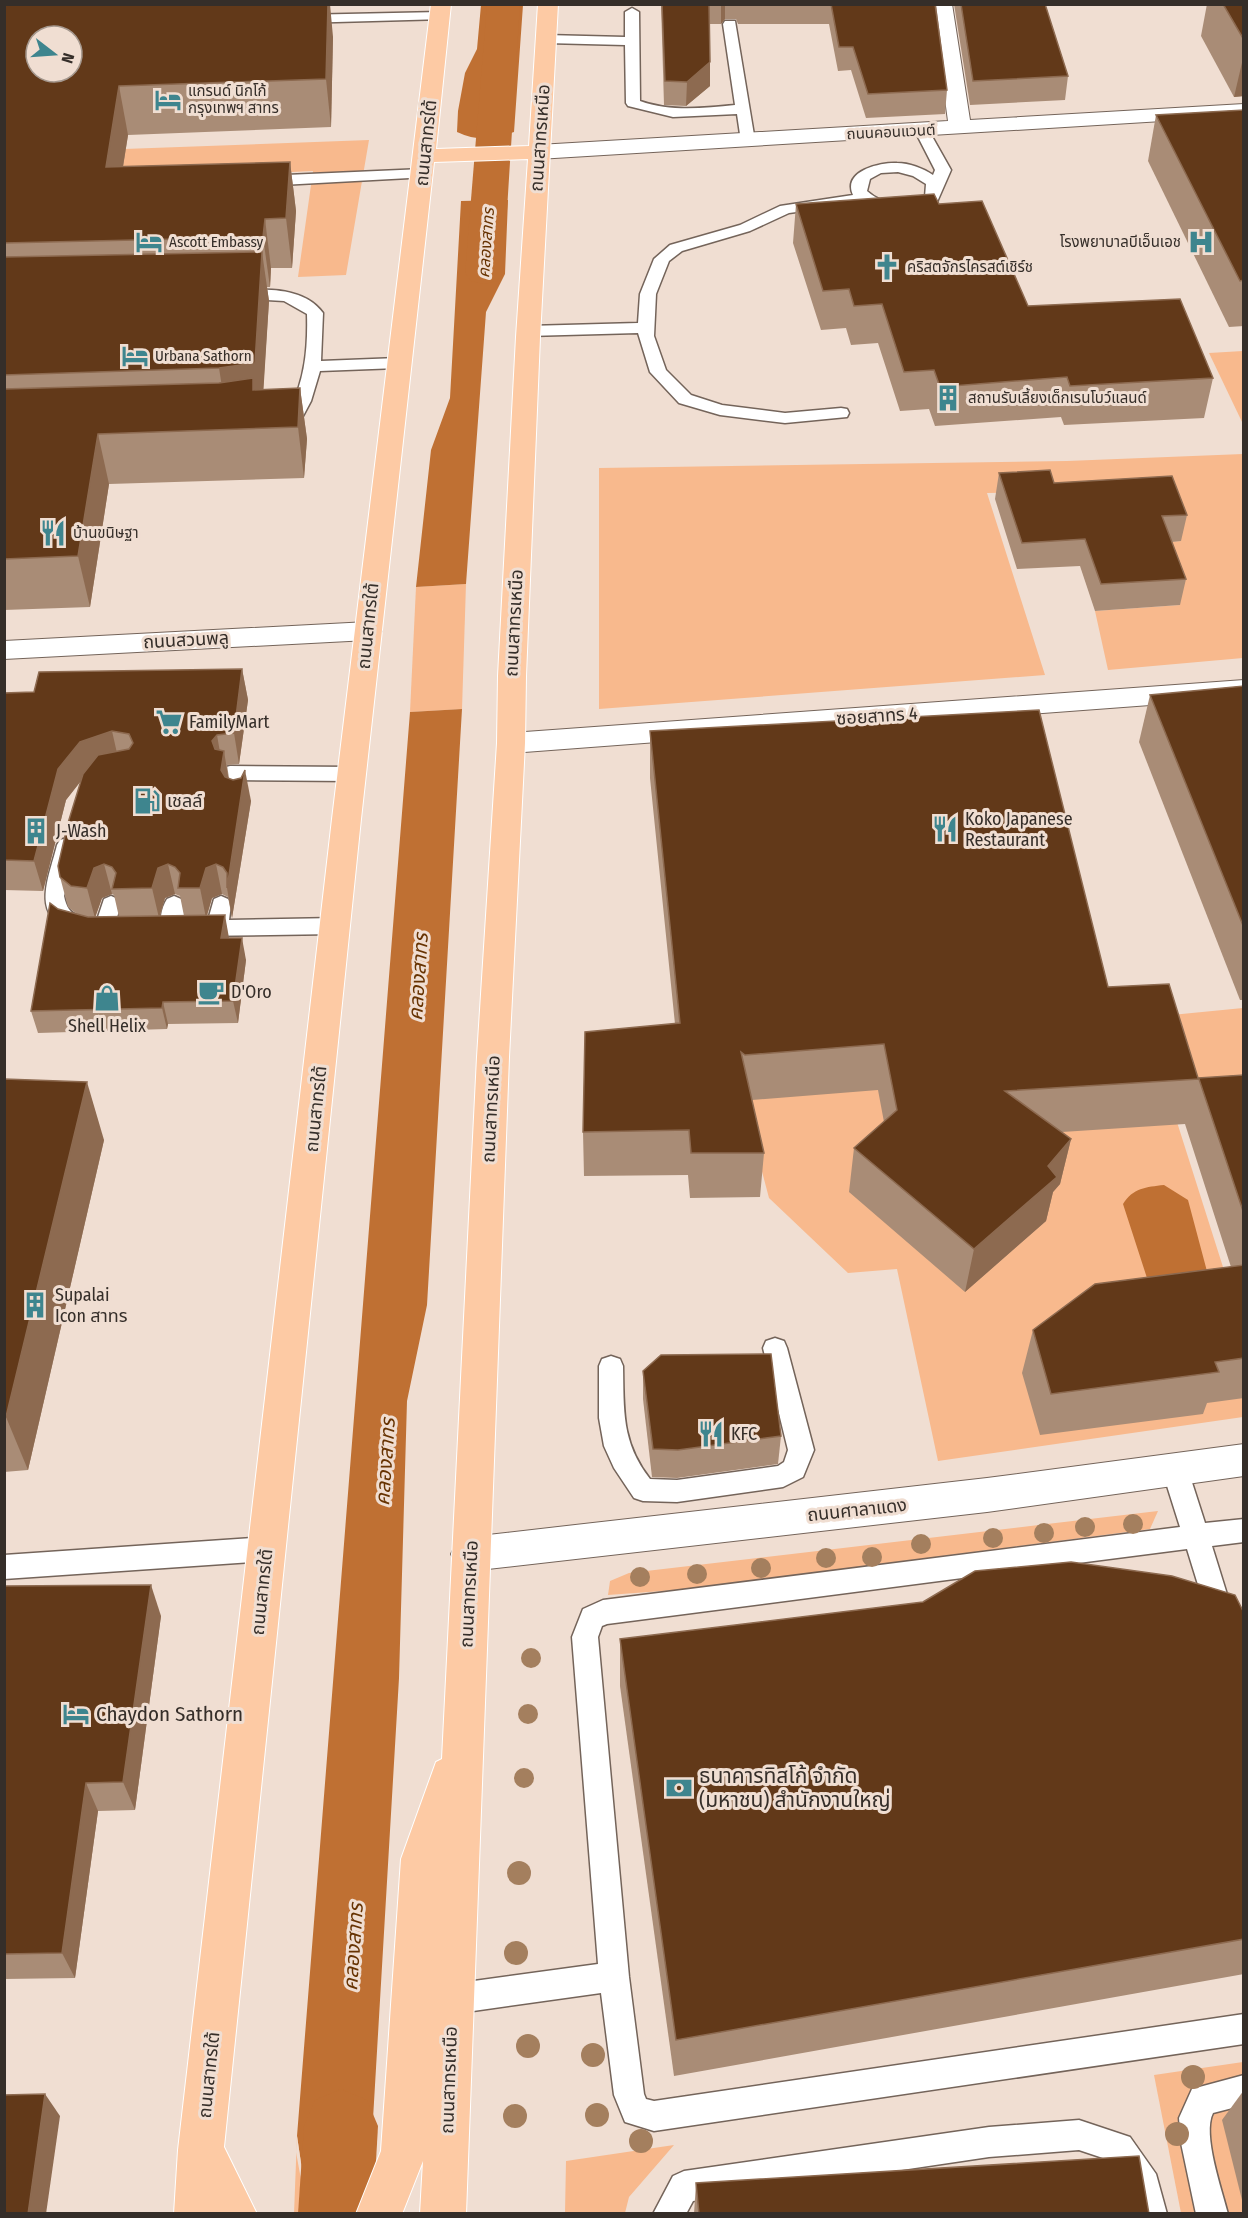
<svg xmlns="http://www.w3.org/2000/svg" width="1248" height="2218" viewBox="0 0 1248 2218" font-family="'Fira Sans Condensed','Noto Sans Thai',sans-serif">
<style>
.green{fill:#f8b98d}
.water{fill:#bf7033}
.pier{fill:#f0ded2}
.lines{fill:none;stroke-linecap:round;stroke-linejoin:round}
.canal{fill:#bf7033;fill-rule:evenodd}
.service-casing{stroke:#74645a;stroke-width:3}
.minor-casing{stroke:#74645a;stroke-width:2}
.secondary-casing{stroke:#74645a;stroke-width:2}
.primary-casing{stroke:#fff;stroke-width:2}
.service{fill:#fff;fill-rule:evenodd}
.minor{fill:#fff;fill-rule:evenodd}
.secondary{fill:#fff;fill-rule:evenodd}
.primary{fill:#fdcaa4;fill-rule:evenodd}
.tree{fill:#a47f5e}
.wall{fill:#a98c76;fill-rule:evenodd}
.shaded-wall{fill:#8d6a50}
.building{fill:#623919;stroke:#8d6a50;stroke-width:1.5;fill-rule:evenodd}
.labels{text-anchor:middle;dominant-baseline:central;stroke-width:6;stroke-linejoin:round;paint-order:stroke}
.far-poi-label{font-size:15px;fill:#352e29;stroke:#f0ded2;text-anchor:start}
.far-street-label{font-size:15px;fill:#352e29;stroke:#f0ded2}
.far-water-label{font-size:16px;font-style:italic;fill:#673302;stroke:#f0ded2}
.street-label{font-size:18px;fill:#352e29;stroke:#f0ded2}
.poi-label{font-size:18px;fill:#352e29;stroke:#f0ded2;text-anchor:start}
.water-label{font-size:20px;font-style:italic;fill:#673302;stroke:#f0ded2}
.near-poi-label{font-size:21px;fill:#352e29;stroke:#f0ded2;text-anchor:start}
</style>
<rect width="100%" height="100%" fill="#f0ded2"/>
<g class="green">
<path d="M369,140L346,275L298,277L313,171L120,180L124,149Z"/>
<path d="M1243,351H1244L1243,424L1209,353Z"/>
<path d="M1243,454V658L1108,670L1095,611L1180,605L1156,543L1181,541L1051,492L987,493L1045,675L599,709V468L1067,461Z"/>
<path d="M466,584L462,709L410,712L416,587Z"/>
<path d="M1243,1008V1115L1176,1119L1243,1330V1417L938,1461L897,1269L848,1273L769,1198L732,1058Z"/>
<path d="M1158,1511L1150,1529L689,1589L608,1595L610,1581L629,1573Z"/>
<path d="M1243,2062V2213H1181L1154,2075Z"/>
<path d="M297,2136L304,2183L352,2191L372,2136L370,2209L366,2213L294,2214Z"/>
<path d="M674,2145L629,2197L625,2213H565L566,2161Z"/>
</g>
<g class="water">
<path d="M481,5H523L514,132C492,139 479,142 457,132L458,111L465,73L477,49Z"/>
<path d="M508,200L505,274L486,312L466,584L416,587L431,450L450,398L461,201Z"/>
<path d="M462,709L427,1305L407,1401L399,1678L372,2136L352,2191L326,2204L304,2183L297,2136L410,712Z"/>
<path d="M1164,1185L1188,1200L1208,1275L1164,1293L1147,1278L1123,1204C1133,1188 1146,1187 1164,1185Z"/>
</g>
<path class="pier" d="M297,2136L304,2183L326,2204L352,2191L372,2136V2147L355,2193L325,2207L302,2185L296,2152Z"/>
<g class="lines">
<g class="canal">
<path d="M487,4H520L503,273L497,281L484,284L471,281L465,273Z"/>
<path d="M341,2089L367,2100L378,2126L373,2214H298L304,2126L315,2100Z"/>
</g>
<g class="service-casing">
<g id="service">
<path d="M632,8L639,12L640,101C671,112 703,108 735,105L723,24L725,21H735L755,141L753,144L748,145L741,141L737,114L673,117L628,106L626,103L625,45L546,43L539,39L546,35L625,37V12Z"/>
<path d="M440,12L445,13L447,16L445,19L300,23L293,19L300,15Z"/>
<path d="M922,127L929,131L951,170L937,202L919,210L904,213L884,211L863,203L789,213L750,231L682,251L669,261L656,294L654,336L666,370L691,395L722,405L785,413L841,408L847,409L849,413L847,417L785,423L720,415L679,403L650,372L638,333L528,336L520,331L528,326L638,323L640,294L654,259L670,245L740,225L780,206L853,195C842,171 880,162 897,163C909,163 923,168 933,175L935,170L915,131ZM898,172L913,176L926,184L925,197C905,207 884,206 867,191L870,179L881,173Z"/>
<path d="M423,169L428,171L431,174L428,177L263,186L255,181L263,176Z"/>
<path d="M237,290C266,289 304,287 323,313L321,361L398,358L406,363L398,368L320,371L311,401L303,416L278,424L272,423L269,419L272,415L290,409C305,379 308,348 307,314L284,301L231,298L229,295Z"/>
<path d="M230,766L352,767L359,769L362,774L359,779L352,781L230,780L223,778L220,773L223,768Z"/>
<path d="M67,838L74,840L77,845L64,896C69,920 80,911 88,925L84,930L77,933C29,918 48,881 57,845L60,840Z"/>
<path d="M111,896L118,899L121,904L112,934L105,937L98,934L94,929L104,899Z"/>
<path d="M174,896L181,899C187,908 184,924 178,933L171,936L164,933C158,924 161,908 167,899Z"/>
<path d="M221,896L228,899L231,904L229,920L336,918L343,921L347,926L343,931L336,934L196,936L189,933L185,928L189,923L208,920L214,899Z"/>
<path d="M775,1338L784,1341L787,1348L814,1450L803,1477L783,1487L677,1502L643,1501L634,1498L614,1468L604,1446L599,1418V1366L602,1359L611,1356L620,1359L623,1366C624,1410 621,1442 650,1479L677,1480L778,1466L784,1462L788,1450L763,1348L766,1341Z"/>
<path d="M1175,1459L1184,1462L1188,1470L1205,1523L1244,1519V1542L1212,1546L1234,1617L1230,1626L1221,1629L1212,1626L1208,1617L1187,1549L607,1624L602,1626L598,1637L629,1977L644,2094L646,2099L654,2101L1244,2014V2044L654,2131L625,2122L614,2095L601,1993L452,2014L442,2009L437,1999L442,1989L452,1984L598,1964L572,1637L583,1609L603,1600L1180,1527L1162,1470L1166,1462Z"/>
<path d="M267,1537L276,1541L280,1549L276,1557L267,1561L4,1579V1555Z"/>
<path d="M1244,2075V2105L1213,2113C1202,2134 1222,2190 1228,2214H1196L1181,2143L1179,2118L1192,2089Z"/>
<path d="M1079,2120L1130,2137L1156,2174L1167,2214H1135L1131,2191L1109,2160L1079,2150L989,2157L693,2201L686,2214H653L673,2176L684,2171L989,2127Z"/>
</g>
</g>
<g class="minor-casing">
<g id="minor">
<path d="M932,4H952L970,120L1244,104V116L538,159L530,157L527,152L530,147L538,145L948,121Z"/>
<path d="M1244,680V698L511,753L501,750L497,743L501,736L511,733Z"/>
<path d="M1244,1444V1476L987,1512L470,1571L457,1566L451,1554L457,1542L470,1537L987,1478Z"/>
</g>
</g>
<g class="secondary-casing">
<path id="secondary" d="M368,622L378,625L382,631L378,637L368,640L4,659V641Z"/>
</g>
<g class="primary-casing">
<path id="primary" d="M431,4H451L436,149L529,146L538,4H558L540,337L526,676L525,743L509,1057L466,2214H420L423,2161L402,2214H356L381,2151L401,1859L436,1762L442,1759L477,1057L497,743L498,676L516,337L528,159L434,162L361,819L224,2147L257,2214H174L178,2150L332,819Z"/>
</g>
<use href="#service" class="service"/>
<use href="#minor" class="minor"/>
<use href="#secondary" class="secondary"/>
<use href="#primary" class="primary"/>
</g>
<g class="tree">
<circle cx="1133" cy="1524" r="10"/>
<circle cx="1085" cy="1527" r="10"/>
<circle cx="1044" cy="1533" r="10"/>
<circle cx="993" cy="1538" r="10"/>
<circle cx="921" cy="1544" r="10"/>
<circle cx="872" cy="1557" r="10"/>
<circle cx="826" cy="1558" r="10"/>
<circle cx="761" cy="1568" r="10"/>
<circle cx="697" cy="1574" r="10"/>
<circle cx="640" cy="1577" r="10"/>
<circle cx="531" cy="1658" r="10"/>
<circle cx="528" cy="1714" r="10"/>
<circle cx="524" cy="1778" r="10"/>
<circle cx="519" cy="1873" r="12"/>
<circle cx="516" cy="1953" r="12"/>
<circle cx="528" cy="2046" r="12"/>
<circle cx="593" cy="2055" r="12"/>
<circle cx="1193" cy="2077" r="12"/>
<circle cx="597" cy="2115" r="12"/>
<circle cx="515" cy="2116" r="12"/>
<circle cx="1177" cy="2134" r="12"/>
<circle cx="641" cy="2141" r="12"/>
</g>
<g class="wall">
<path d="M4,4L333,37L331,127L128,135L123,167L290,162L296,211L292,268H271L270,287H267L269,301L263,390L300,388L307,439L304,478L109,484L90,607L4,610Z"/>
<path d="M661,4H936L947,90L945,114L866,118L851,70L838,71L829,24H738L736,19H725L721,24H709L710,86L686,106L664,105Z"/>
<path d="M954,4H1045L1068,76L1065,100L970,105Z"/>
<path d="M1207,4H1244V96L1234,97L1201,36Z"/>
<path d="M1244,110V326L1229,327L1148,161L1156,115Z"/>
<path d="M796,204H939L1028,306L1213,378L1204,418L1064,425L1061,417L935,426L929,409L900,411L878,343L851,345L846,328L821,330L793,243Z"/>
<path d="M999,473L1187,515L1181,541L1172,542L1186,579L1180,605L1095,611L1080,566L1017,569L995,499Z"/>
<path d="M242,669L248,700L239,764L227,765L229,778L251,801L232,918L228,897L222,894L212,898L207,916L229,938L246,960L238,1023L168,1024L167,1029L38,1033L31,1011L58,909L77,914L68,907L60,877L81,781L66,800L43,891L4,890V693L34,692ZM112,894L114,895L119,917H95L102,898ZM175,894L180,896L184,916H160L165,898Z"/>
<path d="M1244,686V1000H1240L1139,742L1150,695Z"/>
<path d="M650,731L1108,987L1198,1078L1244,1075V1398L1207,1403L1203,1414L1040,1435L1022,1373L1033,1330L1231,1267L1185,1124L1062,1132L1071,1139L1060,1184L1053,1192L1046,1221L965,1292L849,1192L854,1148L884,1122L878,1090L752,1100L764,1153L760,1197L690,1198L688,1175L584,1176L583,1132L675,1024L650,778Z"/>
<path d="M4,1079L104,1140L28,1470L4,1472Z"/>
<path d="M643,1371L781,1436L778,1464L677,1478L652,1477L643,1399Z"/>
<path d="M4,1586L161,1616L135,1810L98,1811L75,1978L4,1979Z"/>
<path d="M1244,1613V1974L674,2076L620,1686V1639Z"/>
<path d="M1244,2090V2208L1222,2120Z"/>
<path d="M696,2183L1149,2214H694Z"/>
</g>
<g class="shaded-wall">
<path d="M328,4H330L333,37L331,127L326,79Z"/>
<path d="M721,4H725V19L721,24Z"/>
<path d="M1244,54V96L1234,97Z"/>
<path d="M710,62V86L686,106L687,82Z"/>
<path d="M119,86L128,135L115,216L106,167Z"/>
<path d="M290,162L296,211L292,268L286,218Z"/>
<path d="M265,219L271,268L270,287L263,237Z"/>
<path d="M262,252L269,301L262,413L227,419L219,368Z"/>
<path d="M300,388L307,439L304,478L298,427Z"/>
<path d="M98,434L109,484L90,607L78,556Z"/>
<path d="M242,669L248,700L239,764L234,733Z"/>
<path d="M112,731L119,762L87,773L66,800L43,891L34,861L58,769L80,742Z"/>
<path d="M217,735L222,764L224,751L229,782L227,801L212,741Z"/>
<path d="M245,770L251,801L232,918L227,888Z"/>
<path d="M104,864L112,894L102,898L95,918L87,888L94,868Z"/>
<path d="M168,864L175,894L165,898L159,918L152,888L158,868Z"/>
<path d="M216,864L222,894L212,898L206,918L200,888L206,868Z"/>
<path d="M225,915L229,938H221Z"/>
<path d="M242,938L246,960L238,1023L233,1001Z"/>
<path d="M163,1002L168,1024L167,1029L162,1008Z"/>
<path d="M87,1082L104,1140L28,1470L6,1417Z"/>
<path d="M1071,1139L1060,1184L1053,1192L1046,1221L965,1292L974,1249Z"/>
<path d="M151,1585L161,1616L135,1810L123,1782Z"/>
<path d="M86,1783L98,1811L75,1978L62,1953Z"/>
<path d="M45,2094L60,2116L46,2214H28Z"/>
</g>
<g class="building">
<path d="M4,4H328L326,79L119,86L106,167L290,162L286,218L265,219L263,237L4,243ZM36,36H72V72H36Z"/>
<path d="M662,4H709L710,62L687,82L665,81Z"/>
<path d="M831,4H935L947,90L868,94L853,47H839Z"/>
<path d="M961,4H1045L1068,76L973,81Z"/>
<path d="M1223,4H1244V40Z"/>
<path d="M1244,110V280L1240,281L1156,115Z"/>
<path d="M934,194L939,204L982,201L1028,306L1180,299L1213,378L1070,386L1067,377L940,387L934,370L904,372L882,304L854,306L849,289L823,291L796,204Z"/>
<path d="M262,252L255,363L219,368L4,375V257Z"/>
<path d="M253,378V390L300,388L298,427L98,434L78,556L4,559V389L219,383Z"/>
<path d="M1050,470L1054,483L1172,476L1187,515L1162,516L1186,579L1101,584L1085,539L1022,543L999,473Z"/>
<path d="M242,669L234,733L217,735L212,741L215,749L224,751L221,770L225,777L233,780L241,778L245,770L227,888V873L223,867L216,864L206,868L200,888H178L180,873L175,867L168,864L158,868L152,888L112,889L116,873L112,867L104,864L94,868L87,888L71,886L60,877L58,866L68,823L83,774L98,755L129,749L133,743L129,734L112,731L80,742L58,769L34,861L4,860V693L34,692L39,672Z"/>
<path d="M1244,686V928L1150,695Z"/>
<path d="M1039,710L1108,987L1169,984L1198,1078L1244,1075V1214L1199,1079L1005,1091L1071,1139L1048,1166L1057,1177L974,1249L854,1148L897,1110L884,1044L745,1055L741,1052L764,1153H691L689,1130L583,1132L585,1032L680,1023L650,731Z"/>
<path d="M50,903L58,909L88,917L225,915L221,938H242L233,1001L163,1002L162,1008L31,1011Z"/>
<path d="M4,1079L87,1082L6,1417H4Z"/>
<path d="M1244,1265V1358L1215,1362L1219,1372L1051,1394L1033,1330L1095,1284Z"/>
<path d="M771,1354L781,1436L678,1450L653,1449L643,1371L661,1355Z"/>
<path d="M1071,1562L1172,1576L1235,1595L1244,1613V1939L676,2040L620,1639L923,1602L975,1571Z"/>
<path d="M151,1585L123,1782L86,1783L62,1953L4,1954V1586Z"/>
<path d="M45,2094L28,2214H4V2095Z"/>
<path d="M1139,2156L1149,2214H699L696,2183Z"/>
</g>
<defs>
<g id="hotel-bare" transform="scale(2.07)"><path d="M-6-4.5h1.5V1H6V5H4.5V3h-9V5H-6ZM-4 0a1.8 1.8 0 1 1 3.6 0ZM.5 0V-2.5h3Q6-2.5 6 0Z" fill="#3e858e" stroke="#f0ded2" stroke-width="2.5" paint-order="stroke"/></g>
<g id="hospital-bare" transform="scale(2.07)"><path d="M-5-5h3v3.5h4V-5h3V5h-3V1.5h-4V5h-3Z" fill="#3e858e" stroke="#f0ded2" stroke-width="2.5" paint-order="stroke"/></g>
<g id="church-bare" transform="scale(2.07)"><path d="M-1.2-6h2.4v3.5h3.3v2.4h-3.3V6h-2.4V-.1h-3.3v-2.4h3.3Z" fill="#3e858e" stroke="#f0ded2" stroke-width="2.5" paint-order="stroke"/></g>
<g id="building-bare" transform="scale(2.07)"><path d="M-4-6H4V6H1V3H-1V6H-4ZM-2.5-4.3h1.7v1.8h-1.7ZM.8-4.3h1.7v1.8H.8ZM-2.5-1h1.7V.8h-1.7ZM.8-1h1.7V.8H.8Z" fill="#3e858e" stroke="#f0ded2" stroke-width="2.5" paint-order="stroke"/></g>
<g id="restaurant-bare" transform="scale(2.07)"><path d="M-5-6h1v4h1v-4h1v4h1v-4h1v5L-1.5 .5V6h-2V.5L-5-1ZM5-6V6H3V1.5H1.5Q1.5-4 5-6Z" fill="#3e858e" stroke="#f0ded2" stroke-width="2.5" paint-order="stroke"/></g>
<g id="supermarket-bare" transform="scale(2.07)"><path d="M-6-5.5h2.5l.6 2H6L4.5 2H-2.5L-4.4-4H-6ZM-1.5 3.2a1.3 1.3 0 1 0 .1 0ZM3 3.2a1.3 1.3 0 1 0 .1 0Z" fill="#3e858e" stroke="#f0ded2" stroke-width="2.5" paint-order="stroke"/></g>
<g id="fuel-bare" transform="scale(2.07)"><path d="M-5.5-6h7V0h2V4h1.3V-2.5L3-4.5l.8-.8L6-3V5H2.5V1h-1V6h-7ZM-4.2-4.7v3.2H.2V-4.7Z" fill="#3e858e" stroke="#f0ded2" stroke-width="2.5" paint-order="stroke"/></g>
<g id="cafe-bare" transform="scale(2.07)"><path d="M-5.5-4.5H6V0H3Q3 3.5 0 3.5H-2.5Q-5.5 3.5-5.5 0ZM3-3.2v2h1.7v-2ZM-6 4.5H4V6H-6Z" fill="#3e858e" stroke="#f0ded2" stroke-width="2.5" paint-order="stroke"/></g>
<g id="shop-bare" transform="scale(2.07)"><path d="M-5-2.5h2.3a2.7 3.5 0 0 1 5.4 0H5L5.5 6h-11ZM-1.5-2.5h3a1.5 2.3 0 0 0-3 0Z" fill="#3e858e" stroke="#f0ded2" stroke-width="2.5" paint-order="stroke"/></g>
<g id="bank-bare" transform="scale(2.07)"><path d="M-6-4H6V4H-6ZM0-2.3a2.3 2.3 0 1 0 0 4.6a2.3 2.3 0 1 0 0-4.6Z" fill="#3e858e" stroke="#f0ded2" stroke-width="2.5" paint-order="stroke"/></g>
</defs>
<g fill-rule="evenodd">
<use href="#hotel-bare" x="168" y="100"/>
<use href="#hotel-bare" x="149" y="242"/>
<use href="#hospital-bare" x="1201" y="242"/>
<use href="#church-bare" x="887" y="267"/>
<use href="#hotel-bare" x="135" y="356"/>
<use href="#building-bare" x="948" y="398"/>
<use href="#restaurant-bare" x="53" y="533"/>
<use href="#supermarket-bare" x="169" y="722"/>
<use href="#fuel-bare" x="147" y="801"/>
<use href="#restaurant-bare" x="945" y="829"/>
<use href="#building-bare" x="36" y="831"/>
<use href="#cafe-bare" x="211" y="992"/>
<use href="#shop-bare" x="107" y="998"/>
<use href="#building-bare" x="35" y="1305"/>
<use href="#restaurant-bare" x="711" y="1434"/>
<use href="#hotel-bare" x="76" y="1714"/>
<use href="#bank-bare" x="679" y="1788"/>
</g>
<g class="labels">
<g class="far-poi-label">
<text x="188" y="91">แกรนด์ นิกโก้<tspan x="188" dy="17">กรุงเทพฯ สาทร</tspan></text>
<text x="169" y="242">Ascott Embassy</text>
<text x="1181" y="242" text-anchor="end">โรงพยาบาลบีเอ็นเอช</text>
<text x="907" y="267">คริสตจักรไครสต์เชิร์ช</text>
<text x="155" y="356">Urbana Sathorn</text>
<text x="968" y="398">สถานรับเลี้ยงเด็กเรนโบว์แลนด์</text>
<text x="73" y="533">บ้านขนิษฐา</text>
</g>
<g class="far-street-label">
<text transform="translate(891 132) rotate(-3)">ถนนคอนแวนต์</text>
</g>
<g class="far-water-label">
<text transform="translate(486 243) rotate(-86)">คลองสาทร</text>
</g>
<g class="street-label">
<text transform="translate(540 138) rotate(-86)">ถนนสาทรเหนือ</text>
<text transform="translate(426 143) rotate(-84)">ถนนสาทรใต้</text>
<text transform="translate(514 623) rotate(-87)">ถนนสาทรเหนือ</text>
<text transform="translate(368 626) rotate(-84)">ถนนสาทรใต้</text>
<text transform="translate(186 640) rotate(-3)">ถนนสวนพลู</text>
<text transform="translate(877 716) rotate(-4)">ซอยสาทร 4</text>
<text transform="translate(316 1109) rotate(-84)">ถนนสาทรใต้</text>
<text transform="translate(491 1109) rotate(-87)">ถนนสาทรเหนือ</text>
<text transform="translate(857 1510) rotate(-6)">ถนนศาลาแดง</text>
<text transform="translate(262 1592) rotate(-84)">ถนนสาทรใต้</text>
<text transform="translate(469 1594) rotate(-87)">ถนนสาทรเหนือ</text>
<text transform="translate(209 2075) rotate(-84)">ถนนสาทรใต้</text>
<text transform="translate(449 2080) rotate(-88)">ถนนสาทรเหนือ</text>
</g>
<g class="poi-label">
<text x="189" y="722">FamilyMart</text>
<text x="167" y="801">เชลล์</text>
<text x="965" y="819">Koko Japanese<tspan x="965" dy="21">Restaurant</tspan></text>
<text x="56" y="831">J-Wash</text>
<text x="231" y="992">D'Oro</text>
<text x="107" y="1026" text-anchor="middle">Shell Helix</text>
<text x="55" y="1295">Supalai<tspan x="55" dy="21">Icon สาทร</tspan></text>
<text x="731" y="1434">KFC</text>
</g>
<g class="water-label">
<text transform="translate(418 977) rotate(-86)">คลองสาทร</text>
<text transform="translate(385 1462) rotate(-86)">คลองสาทร</text>
<text transform="translate(353 1947) rotate(-86)">คลองสาทร</text>
</g>
<g class="near-poi-label">
<text x="96" y="1714">Chaydon Sathorn</text>
<text x="699" y="1776">ธนาคารทิสโก้ จำกัด<tspan x="699" dy="24">(มหาชน) สำนักงานใหญ่</tspan></text>
</g>
</g>
<rect width="1248" height="2218" fill="none" stroke="#352e29" stroke-width="12"/>
<g transform="translate(54 54) rotate(107)"><circle r="28" fill="#f0ded2" stroke="#a5988e" stroke-width="1.5"/>
<path d="M0-4.5L10 22L0 15L-10 22Z" fill="#3e858e"/>
<text y="-9" font-size="16" font-weight="bold" text-anchor="middle" fill="#352e29">N</text>
</g>
</svg>
